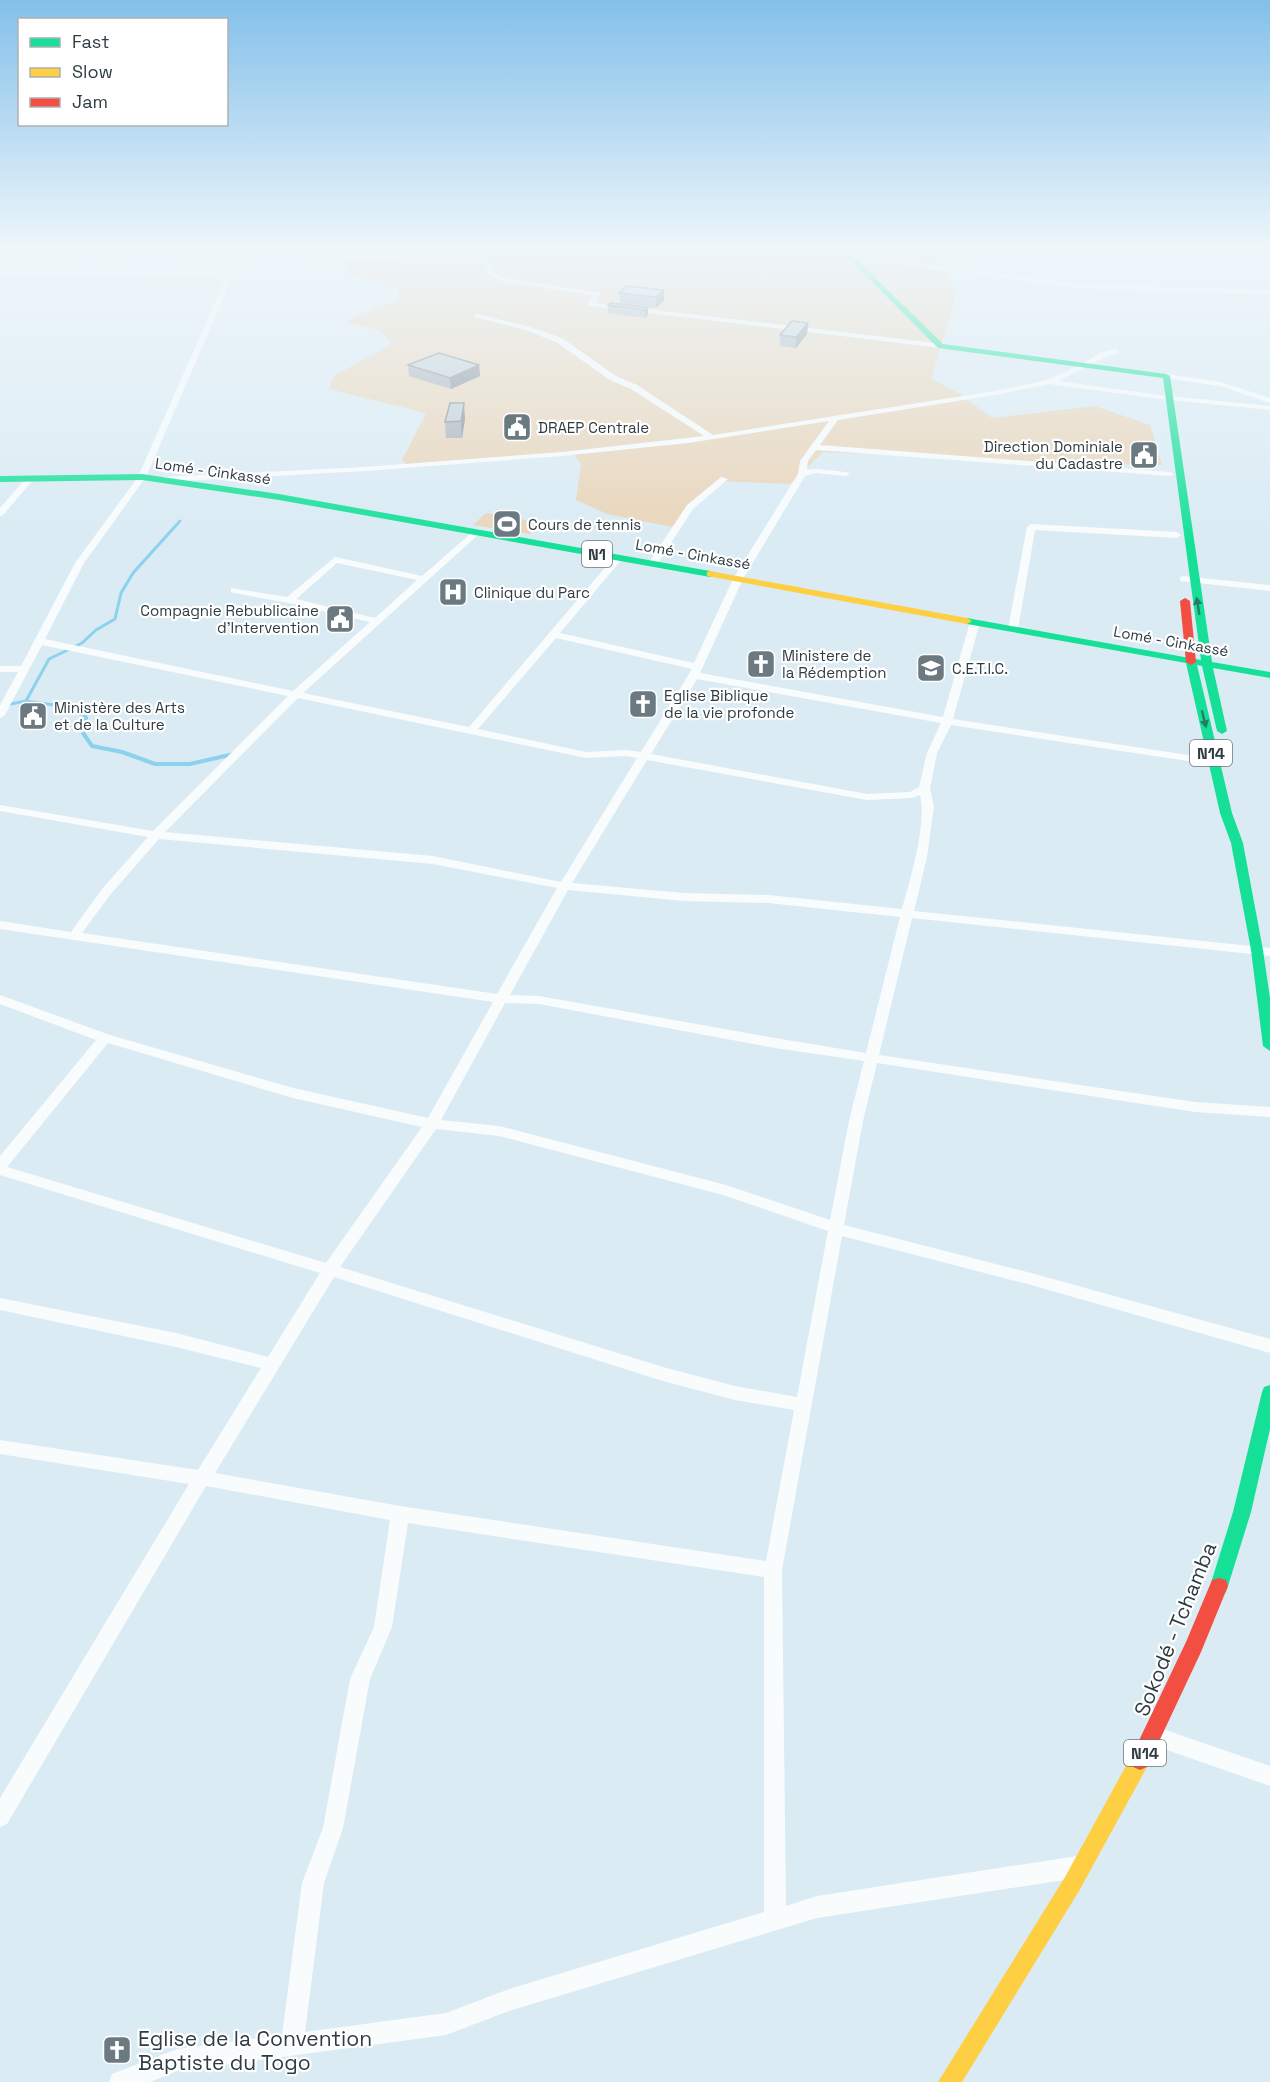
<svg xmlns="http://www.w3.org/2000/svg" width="1270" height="2082" viewBox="0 0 1270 2082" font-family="'Space Grotesk',sans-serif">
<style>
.green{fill:#e9d5ba}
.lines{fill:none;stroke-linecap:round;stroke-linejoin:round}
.stream-far1{stroke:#8cd1ee;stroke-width:3}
.stream{stroke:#8cd1ee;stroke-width:4}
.street{fill:#f9fcfd;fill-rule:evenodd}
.fast{fill:#16e098;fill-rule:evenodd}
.slow{fill:#ffcf43;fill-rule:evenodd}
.jam{fill:#f24e42;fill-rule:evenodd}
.wall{fill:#a6b1b7}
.shaded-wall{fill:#879095}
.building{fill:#c1ced5;stroke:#879095;stroke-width:1.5}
.oneway{fill:#257e64}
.labels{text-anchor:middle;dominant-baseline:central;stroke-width:4.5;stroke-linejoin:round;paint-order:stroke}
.far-poi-label{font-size:15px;fill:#2f3c42;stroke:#fff;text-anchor:start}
.far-street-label{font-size:15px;fill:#2f3c42;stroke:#fff}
.shield{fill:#fff;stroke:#6d767b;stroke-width:1.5}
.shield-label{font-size:16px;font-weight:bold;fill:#2f3c42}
.near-street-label{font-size:21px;fill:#2f3c42;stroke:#fff}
.near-poi-label{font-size:21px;fill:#2f3c42;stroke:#fff;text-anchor:start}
</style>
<rect width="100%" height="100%" fill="#daebf4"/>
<g class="green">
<path d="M342,250H704L702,253L937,256L956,295C949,324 938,350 932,379L960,394L992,418L1095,406L1150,425L1162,465L1052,463L823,452L790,484L716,481L672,527L607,514L576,500L581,464L572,452L407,464L402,460L426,413L329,389L334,376L392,344L381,331L344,322L399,299L398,288L350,275L339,253Z"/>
<path d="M486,513L541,523L530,534L473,525Z"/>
</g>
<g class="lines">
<g class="stream-far1">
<path d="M26,701L54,705L86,716L85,719"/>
<path d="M0,706L26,701L49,659L82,643L96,630L115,619L121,593L133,573L180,521"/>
</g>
<path class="stream" d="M86,718L83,733L92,746L122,752L155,764H190L234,754"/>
<g class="street">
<path d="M50,250H56L40,271L103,272L101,269L115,250H121L107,269L109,272L229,273L239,259L151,256L153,253L242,255L248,250H254L251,253L483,258L492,267L491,271L506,278L600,293L595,303L944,344V348H941L590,306L587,304L593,295L504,282L485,273L486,267L481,262L248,257L240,265L232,278L146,477L84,563L45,639L293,691L370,622L289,603L234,593L231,592V588L287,597L335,557L422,576L476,529L479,530V534L303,693L469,727L615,556L623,558L560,633L694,663L733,579L798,474L800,461L829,421L688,443L562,456L365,471L163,482L159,479L160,477L365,467L562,452L704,436L631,389L610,380L556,342L523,329L474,317L476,314L527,326L562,338L616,376L637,385L713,435L995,391L1047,380L1082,364L1099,353L1115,349L1119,351L1118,353C1097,359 1078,372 1058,381L1160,395L1270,406V410L1160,399L1049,384L995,395L838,420L820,445L1170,472L1174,474L1170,476L816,450L808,461L807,470L816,469L846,472L850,474L846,476L816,473L805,476L743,579L700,673L943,717L970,622L975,619L980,622L953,719L1214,759L1219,762L1214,765L951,725L937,753L930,789L934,806L927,857L914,911L1270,948V956L912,918L879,1055L1195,1102L1270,1107V1117L1195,1112L877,1063L863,1121L844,1225L1031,1273L1270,1339V1353L1031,1285L842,1236L782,1570L786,1906L817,1896L1077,1856L1084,1860L1088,1867L1084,1874L1077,1878L817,1918L509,2011L446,2035L177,2071L150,2082H109L112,2074L177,2049L282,2035L302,1883L323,1828L350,1679L374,1627L390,1520L206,1486L7,1824L0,1827V1798L189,1484L0,1454V1440L198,1470L261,1368L176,1347L0,1310V1298L176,1333L268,1357L320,1273L0,1175V1156L96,1040L0,1004V995L110,1035L293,1088L428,1118L493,1002L0,929V921L71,932L102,889L148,837L0,811V805L153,831L288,696L42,645L5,715L0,718V705L18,672H0V666H21L75,563L138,477L226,277L0,275V271H33ZM337,563L417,580L375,618L296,599ZM556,638L692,669L641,752L626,750L586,752L478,729ZM697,679L941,723L927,753L919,787L910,792L867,794L651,754ZM298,698L586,758L626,756L637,758L561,882L433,856L165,832ZM647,760L867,800L912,798L920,795C927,826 910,879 902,909L768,895L684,893L572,883ZM159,839L433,864L557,888L497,994L82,933L110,895ZM568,890L684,901L768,903L900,917L866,1053L775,1038L539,996L510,995ZM505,1003L539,1004L775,1048L864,1061L849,1121L830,1220L726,1185L499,1126L441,1120ZM108,1043L293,1098L422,1127L326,1263L7,1167ZM436,1129L499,1136L723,1195L828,1231L797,1397L735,1386L663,1367L340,1267ZM334,1277L663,1381L735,1400L794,1410L766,1561L400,1506L215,1473ZM408,1523L764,1577V1912L509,1989L446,2013L305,2032L324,1883L343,1828L370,1679L392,1627Z"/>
<path d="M850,255L1089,285L1270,290V294L1089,289L848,258Z"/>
<path d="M1166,374L1221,382L1270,398V403L1220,386L1163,378L1162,376Z"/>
<path d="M27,477L34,479L3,515L0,516V508Z"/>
<path d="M721,477L728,479L693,509L656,566H650L648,564L687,505Z"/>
<path d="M1031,524L1177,532L1181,535L1177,538L1035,530L1018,629L1013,632L1008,629L1027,527Z"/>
<path d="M1183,576L1270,585V591L1180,581V577Z"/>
<path d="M1154,1726L1270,1766V1786L1147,1743L1144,1736L1147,1729Z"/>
</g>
<g class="fast">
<path d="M844,250H850L853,256L943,344L1166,374L1170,376L1212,662L1270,672V678L1213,668L1227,731L1222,734L1217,731L1202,666L1197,665L1232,813L1243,843L1263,950L1270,998V1051L1263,1046L1251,950L1231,843L1220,813L1186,663L967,624L962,621L967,618L1201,660L1163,378L938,348L848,258Z"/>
<path d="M142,474L279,494L710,571L715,574L710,577L279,500L142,480L0,482V476Z"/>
<path d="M1270,1385V1429L1251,1512L1228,1586L1226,1592L1219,1594L1212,1592L1210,1586L1233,1512L1262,1392L1264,1387Z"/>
</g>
<g class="slow">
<path d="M710,571L967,618L972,621L967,624L707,576V572Z"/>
<path d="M1140,1750L1147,1753L1150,1760L1147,1767L1079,1891L962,2082H938L1065,1877L1133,1753Z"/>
</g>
<g class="jam">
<path d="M1185,598L1190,601L1196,662L1191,665L1186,662L1180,601Z"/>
<path d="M1219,1578L1226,1580L1228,1586L1201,1652L1147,1767L1140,1770L1133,1767L1130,1760L1133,1753L1186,1642L1212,1580Z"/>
</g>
</g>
<g class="wall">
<path d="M664,290V301L656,308L620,304L619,293Z"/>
<path d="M608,305L648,308V315L645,318L608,313Z"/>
<path d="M808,323L807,334L796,348L780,346V335Z"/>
<path d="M408,365H479L480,376L451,389L409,376Z"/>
<path d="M465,419L462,438H446L445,422Z"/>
</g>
<g class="shaded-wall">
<path d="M664,290V301L656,308V297Z"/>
<path d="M648,308V315L645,318V310Z"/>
<path d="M808,323L807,334L796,348V337Z"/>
<path d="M479,365L480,376L451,389L450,378Z"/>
<path d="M464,403L465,419L462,438L461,421Z"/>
</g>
<g class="building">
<path d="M627,286L664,290L656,297L619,293Z"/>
<path d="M611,303L648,308L645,310L608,305Z"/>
<path d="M792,321L808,323L796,337L780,335Z"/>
<path d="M439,353L479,365L450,378L408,365Z"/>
<path d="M450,403H464L461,421L445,422Z"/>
</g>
<defs><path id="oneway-solid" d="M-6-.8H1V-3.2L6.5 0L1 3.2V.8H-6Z" transform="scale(1.5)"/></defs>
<g class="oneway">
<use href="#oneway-solid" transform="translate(1198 606) rotate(-99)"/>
<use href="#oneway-solid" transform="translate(1204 719) rotate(76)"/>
</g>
<linearGradient id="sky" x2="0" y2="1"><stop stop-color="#83c0ea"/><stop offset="0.46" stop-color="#eef6fa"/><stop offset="1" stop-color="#eef6fa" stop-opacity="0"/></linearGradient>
<rect width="1270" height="541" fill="url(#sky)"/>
<defs>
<g id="civic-square" transform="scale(1.5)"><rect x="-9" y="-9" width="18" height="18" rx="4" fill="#6b7980" stroke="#fff"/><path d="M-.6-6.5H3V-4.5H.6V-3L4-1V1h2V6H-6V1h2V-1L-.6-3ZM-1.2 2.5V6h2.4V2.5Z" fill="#fff"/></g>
<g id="stadium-square" transform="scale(1.5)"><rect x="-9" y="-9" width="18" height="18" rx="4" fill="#6b7980" stroke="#fff"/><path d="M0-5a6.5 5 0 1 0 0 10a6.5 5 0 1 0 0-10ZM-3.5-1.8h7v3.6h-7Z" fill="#fff"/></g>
<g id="hospital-square" transform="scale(1.5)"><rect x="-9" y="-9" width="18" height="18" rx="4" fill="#6b7980" stroke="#fff"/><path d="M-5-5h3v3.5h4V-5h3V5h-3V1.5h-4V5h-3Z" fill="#fff"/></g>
<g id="church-square" transform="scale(1.5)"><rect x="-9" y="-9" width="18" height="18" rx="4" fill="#6b7980" stroke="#fff"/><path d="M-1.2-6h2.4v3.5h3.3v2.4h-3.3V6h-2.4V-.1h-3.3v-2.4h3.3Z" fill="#fff"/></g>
<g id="university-square" transform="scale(1.5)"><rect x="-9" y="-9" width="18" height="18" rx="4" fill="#6b7980" stroke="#fff"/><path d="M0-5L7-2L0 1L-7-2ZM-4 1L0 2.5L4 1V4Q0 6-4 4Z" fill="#fff"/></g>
</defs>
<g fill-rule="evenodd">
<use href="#civic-square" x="517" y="427"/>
<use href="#civic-square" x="1144" y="455"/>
<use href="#stadium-square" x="507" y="524"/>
<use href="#hospital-square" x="453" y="592"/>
<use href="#civic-square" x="340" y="619"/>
<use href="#church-square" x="761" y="664"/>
<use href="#university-square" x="931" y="668"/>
<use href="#church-square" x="643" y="704"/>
<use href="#civic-square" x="33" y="716"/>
<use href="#church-square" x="117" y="2050"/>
</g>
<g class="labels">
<g class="far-poi-label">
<text x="538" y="427">DRAEP Centrale</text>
<text x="1123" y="446" text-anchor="end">Direction Dominiale<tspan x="1123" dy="17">du Cadastre</tspan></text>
<text x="528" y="524">Cours de tennis</text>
<text x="474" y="592">Clinique du Parc</text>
<text x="319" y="610" text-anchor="end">Compagnie Rebublicaine<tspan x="319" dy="17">d'Intervention</tspan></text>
<text x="782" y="655">Ministere de<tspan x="782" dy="17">la Rédemption</tspan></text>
<text x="952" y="668">C.E.T.I.C.</text>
<text x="664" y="695">Eglise Biblique<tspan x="664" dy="17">de la vie profonde</tspan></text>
<text x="54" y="707">Ministère des Arts<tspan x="54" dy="17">et de la Culture</tspan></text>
</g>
<g class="far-street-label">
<text transform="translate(213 471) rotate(8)">Lomé - Cinkassé</text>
<text transform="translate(693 554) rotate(10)">Lomé - Cinkassé</text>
<text transform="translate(1171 641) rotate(10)">Lomé - Cinkassé</text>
</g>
<g class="shield">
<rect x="582" y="541" width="30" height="26" rx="4.5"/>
<rect x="1190" y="740" width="42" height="26" rx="4.5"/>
<rect x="1124" y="1740" width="42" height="26" rx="4.5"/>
</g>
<g class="shield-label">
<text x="597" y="554">N1</text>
<text x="1211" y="753">N14</text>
<text x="1145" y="1753">N14</text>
</g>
<g class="near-street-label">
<text transform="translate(1175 1629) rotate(-68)">Sokodé - Tchamba</text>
</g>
<g class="near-poi-label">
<text x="138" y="2038">Eglise de la Convention<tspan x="138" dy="24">Baptiste du Togo</tspan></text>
</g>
</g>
<rect x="18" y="18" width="210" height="108" fill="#ffffff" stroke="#acb1b3" stroke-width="1.5"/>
<rect x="30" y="38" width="30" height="9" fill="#16e098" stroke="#acb1b3" stroke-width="1.5"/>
<text x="72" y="48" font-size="18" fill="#2f3c42">Fast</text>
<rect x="30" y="68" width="30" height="9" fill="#ffcf43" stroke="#acb1b3" stroke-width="1.5"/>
<text x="72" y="78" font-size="18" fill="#2f3c42">Slow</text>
<rect x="30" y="98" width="30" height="9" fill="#f24e42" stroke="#acb1b3" stroke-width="1.5"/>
<text x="72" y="108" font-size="18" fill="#2f3c42">Jam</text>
</svg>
